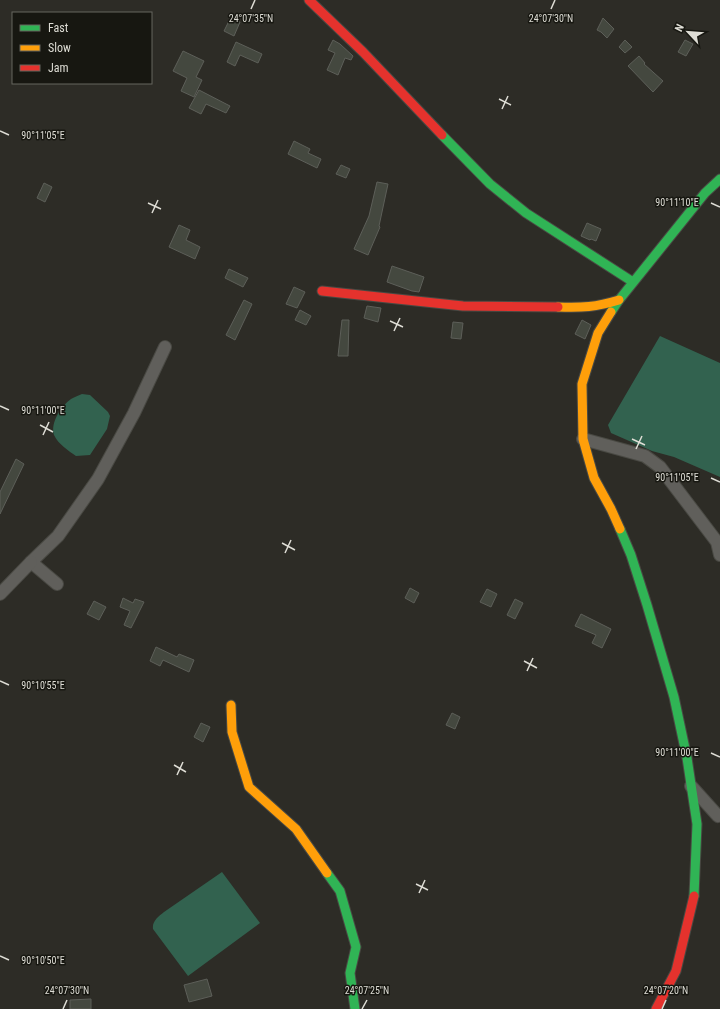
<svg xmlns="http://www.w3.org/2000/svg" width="720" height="1009" viewBox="0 0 720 1009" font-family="'Roboto Condensed',sans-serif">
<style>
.water{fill:#32624f}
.building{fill:#44483f;stroke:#5d5f59}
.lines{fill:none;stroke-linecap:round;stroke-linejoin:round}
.street-casing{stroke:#494943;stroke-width:14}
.fast-casing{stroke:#494943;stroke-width:11}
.slow-casing{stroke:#494943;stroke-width:11}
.jam-casing{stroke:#494943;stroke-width:11}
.street{stroke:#605f5b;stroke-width:12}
.fast{stroke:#30b455;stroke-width:9}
.slow{stroke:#ff9f0a;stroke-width:9}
.jam{stroke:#e5322d;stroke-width:9}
.ticks{fill:none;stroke:#deddd5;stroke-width:1.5}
.ticks-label{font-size:10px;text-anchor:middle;fill:#deddd5;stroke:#171711;stroke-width:3;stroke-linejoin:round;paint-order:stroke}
</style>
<rect width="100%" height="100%" fill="#2d2c26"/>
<g class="water">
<path d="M660,336L720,363V477L674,457L652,451L611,433L608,425Z"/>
<path d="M82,394L90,395L108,412L110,416L107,429L90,455L76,456C69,451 58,444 54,435C50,423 61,406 71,399C74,397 78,396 82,394Z"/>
<path d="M222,872L260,923L188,976L153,929C152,921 158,917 164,912Z"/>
</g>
<g class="building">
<path d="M231,17L240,22L234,36L224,31Z"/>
<path d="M603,18L614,29L607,38L601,32L597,30Z"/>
<path d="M333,40L340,44L353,56L351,60L345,58L338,75L327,70L335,53L328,50Z"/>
<path d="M625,40L632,47L625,53L619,47Z"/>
<path d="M685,40L693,44L686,56L678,52Z"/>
<path d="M236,42L262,54L258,63L240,55L235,66L227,62Z"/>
<path d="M183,51L204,61L196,77L202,80L194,97L181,91L187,78L173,71Z"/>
<path d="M639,56L645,63L644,64L663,81L653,92L628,66Z"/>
<path d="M199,90L230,106L226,113L206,104L201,114L189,108Z"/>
<path d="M294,141L310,149L308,153L321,159L317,168L288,154Z"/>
<path d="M341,165L350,169L346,178L336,174Z"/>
<path d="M377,182L388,184L379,226L380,227L368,255L354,249L369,216Z"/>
<path d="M44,183L52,187L45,202L37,198Z"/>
<path d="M587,223L601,229L596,241L591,239L590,240L581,236Z"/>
<path d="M179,225L190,230L186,240L200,247L195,259L169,247Z"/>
<path d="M392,266L424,277L419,292L412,291L387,282Z"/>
<path d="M229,269L248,278L243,287L225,278Z"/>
<path d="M294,287L305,292L297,308L286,304Z"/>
<path d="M244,300L252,304L235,340L226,335Z"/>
<path d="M367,306L381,308L378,322L364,318Z"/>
<path d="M300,310L311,316L306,325L295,320Z"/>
<path d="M342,320H349L348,356H338Z"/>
<path d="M582,320L591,325L585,339L575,334Z"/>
<path d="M453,322L463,323L461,339L451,338Z"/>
<path d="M16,459L24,464L0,514V492Z"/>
<path d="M410,588L419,593L414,603L405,598Z"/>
<path d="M487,589L497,594L491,607L480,602Z"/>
<path d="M123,598L133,603L135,599L144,602L131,628L124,625L130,611L120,607Z"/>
<path d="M515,599L523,603L515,619L507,615Z"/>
<path d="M94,601L106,607L99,620L87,614Z"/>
<path d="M581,614L611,629L602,648L592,643L596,635L575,626Z"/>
<path d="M156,647L177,657L179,654L194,660L189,672L163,660L160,666L150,661Z"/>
<path d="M452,713L460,717L455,729L446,725Z"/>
<path d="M201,723L210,727L203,742L194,737Z"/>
<path d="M207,979L212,996L189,1002L184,985Z"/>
<path d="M91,999V1009H70V1000Z"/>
</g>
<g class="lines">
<g class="street-casing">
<g id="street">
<path d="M583,439L645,456L660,467L717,542L720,555"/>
<path d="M57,584L31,562L58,536L98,479L134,413L165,347"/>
<path d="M0,594L31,562"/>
<path d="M691,786L718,816L720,815"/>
</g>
</g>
<g class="fast-casing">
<g id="fast">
<path d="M442,135L490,184L526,213L633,282"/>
<path d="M611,312L619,300L705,193L720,179"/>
<path d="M620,529L631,555L647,605L674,697L687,758L697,824L694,896"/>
<path d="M327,873L340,891L356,947L350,973L355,1009"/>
</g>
</g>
<g class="slow-casing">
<g id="slow">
<path d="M558,307C582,308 596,307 619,300"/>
<path d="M611,312L598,333L582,384L583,439L594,478L611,509L620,529"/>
<path d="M231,705L232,732L249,787L296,829L327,873"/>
</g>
</g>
<g class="jam-casing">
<g id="jam">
<path d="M309,0L363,52L442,135"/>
<path d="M322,291L463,306L558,307"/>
<path d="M656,1009L676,971L694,896"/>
</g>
</g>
<use href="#street" class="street"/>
<use href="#fast" class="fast"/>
<use href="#slow" class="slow"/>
<use href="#jam" class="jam"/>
</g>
<path class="ticks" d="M251,9L255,0M551,9L555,0M499,99L511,105M502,109L508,96M0,131L9,135M148,203L161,209M711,203L720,207M152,213L158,200M390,321L403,327M394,331L400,318M0,406L9,410M40,425L53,432M43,435L49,422M632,439L645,445M636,449L642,436M711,478L720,482M282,543L295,550M285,553L291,540M524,661L537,668M527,671L533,658M0,681L9,685M711,753L720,757M174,765L186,772M177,775L183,762M416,884L428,890M419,893L425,880M0,956L9,960M63,1009L67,1000M362,1009L367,1000M662,1009L666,1000"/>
<g class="ticks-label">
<text x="251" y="22">24°07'35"N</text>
<text x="551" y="22">24°07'30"N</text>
<text x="43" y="139">90°11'05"E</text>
<text x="677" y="206">90°11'10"E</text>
<text x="43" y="414">90°11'00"E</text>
<text x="677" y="481">90°11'05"E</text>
<text x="43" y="689">90°10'55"E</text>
<text x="677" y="756">90°11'00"E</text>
<text x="43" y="964">90°10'50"E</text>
<text x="67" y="994">24°07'30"N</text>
<text x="367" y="994">24°07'25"N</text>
<text x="666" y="994">24°07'20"N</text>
</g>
<rect x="12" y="12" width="140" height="72" fill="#171711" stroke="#67665f"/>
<rect x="20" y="25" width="20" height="6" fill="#30b455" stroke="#67665f"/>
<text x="48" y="32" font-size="12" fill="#deddd5">Fast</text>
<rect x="20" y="45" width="20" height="6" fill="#ff9f0a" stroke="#67665f"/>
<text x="48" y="52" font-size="12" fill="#deddd5">Slow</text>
<rect x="20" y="65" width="20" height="6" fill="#e5322d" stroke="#67665f"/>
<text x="48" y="72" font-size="12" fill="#deddd5">Jam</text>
<g transform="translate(688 32) rotate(296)" stroke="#171711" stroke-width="3" paint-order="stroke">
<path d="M0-3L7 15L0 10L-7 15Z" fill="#deddd5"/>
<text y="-6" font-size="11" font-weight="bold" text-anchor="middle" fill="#deddd5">N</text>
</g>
</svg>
